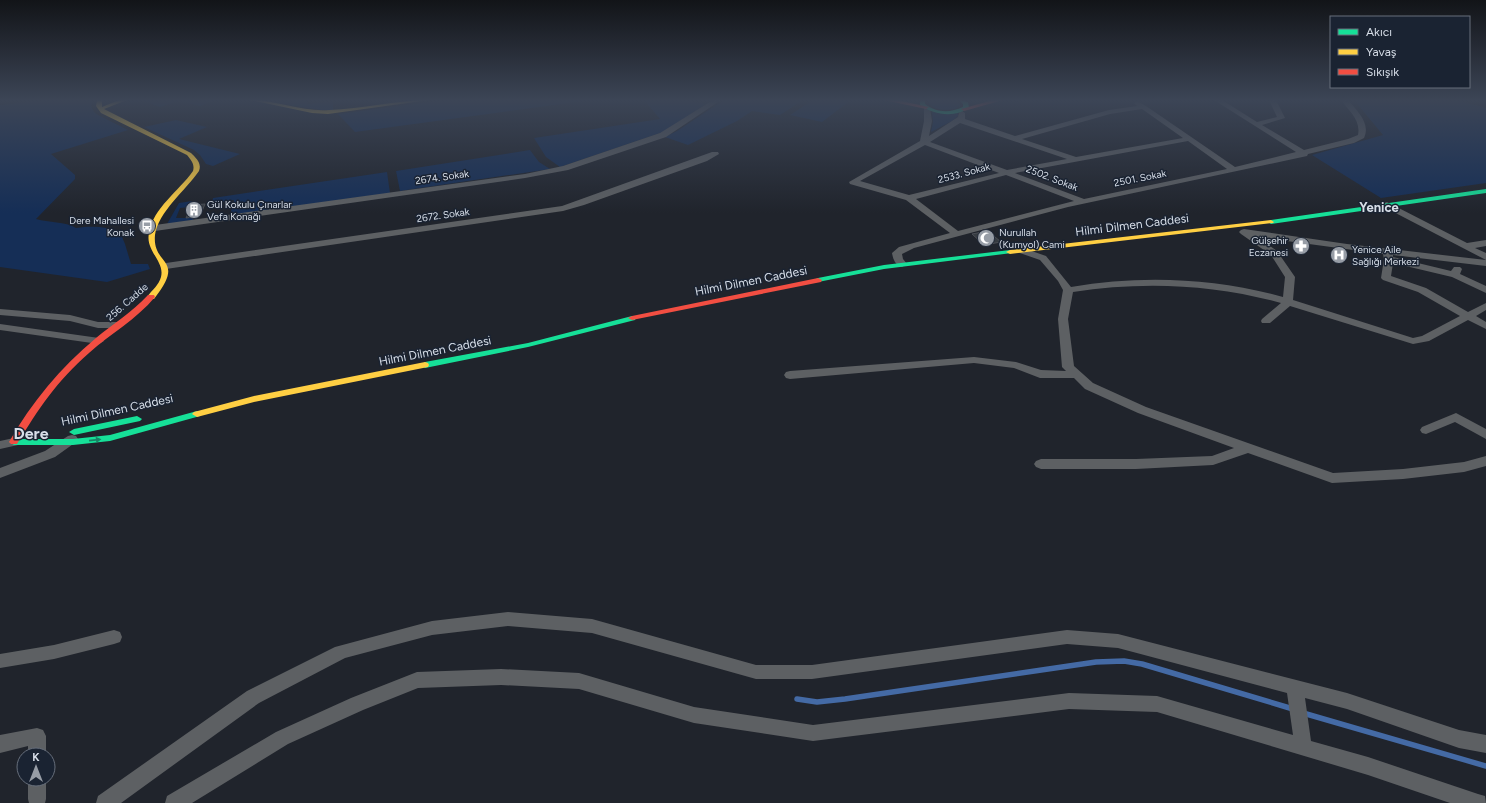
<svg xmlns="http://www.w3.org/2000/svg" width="1486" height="803" viewBox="0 0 1486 803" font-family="Figtree,sans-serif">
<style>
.green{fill:#152e56}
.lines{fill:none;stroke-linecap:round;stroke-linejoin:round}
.stream{stroke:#446aa5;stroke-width:5.5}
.building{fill:#363b41;stroke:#4a4e55}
.street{fill:#5d6063;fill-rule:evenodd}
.fast{fill:#16e098;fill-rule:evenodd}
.slow{fill:#ffcf43;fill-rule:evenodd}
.jam{fill:#f24e42;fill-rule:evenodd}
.oneway{fill:#188265}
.labels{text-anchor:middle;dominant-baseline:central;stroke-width:3;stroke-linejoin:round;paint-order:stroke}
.far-street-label{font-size:10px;fill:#d7dee8;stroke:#1a2332}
.far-poi-label{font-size:10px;fill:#d7dee8;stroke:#1a2332;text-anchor:start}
.street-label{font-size:12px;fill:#d7dee8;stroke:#1a2332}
.far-district-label{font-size:13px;font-weight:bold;fill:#d7dee8;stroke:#1a2332}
.district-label{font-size:16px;font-weight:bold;fill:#d7dee8;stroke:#1a2332}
</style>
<rect width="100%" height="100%" fill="#20242c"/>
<g class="green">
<path d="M44,100H93L91,106L94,112L98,115L128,130L51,154L75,175V179L36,219C49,223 65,221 76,228C92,226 105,226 120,232L125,244L131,264H148L150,269L107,282L0,267V105Z"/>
<path d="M134,100H215L200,106L179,101L160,107L144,101L126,103Z"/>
<path d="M282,100H307V104L333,101V110H322L278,103Z"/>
<path d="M444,100H590L355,132L338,114Z"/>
<path d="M644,100H683L706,104L663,132L560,167L546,157L534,138L660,119Z"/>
<path d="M724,100H803L780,115L752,111L737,121L688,145L665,137L677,131Z"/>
<path d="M813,100H851L822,122L790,115Z"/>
<path d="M930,100H955L960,104V106C952,112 935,111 928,103Z"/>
<path d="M1354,100H1458L1486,108V183L1381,198L1312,155L1383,135Z"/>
<path d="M932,112L958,113V116L952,121L931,132L933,122Z"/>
<path d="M176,120L207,127L179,139L240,154L213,166L206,164L200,155L194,150L144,127Z"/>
<path d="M530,150L539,162L550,169L400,191L396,171Z"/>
<path d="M387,172L390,193L230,215L234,200L212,203L213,198Z"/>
<path d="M192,201L189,207L180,208L176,218H194L193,220L167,224L179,203Z"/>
</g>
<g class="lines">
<g class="stream">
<path d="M797,699L817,702L845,699L1096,662L1124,661L1142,664L1293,709"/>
<path d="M1303,713L1486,766"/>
</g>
</g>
<g class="building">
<path d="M205,204L200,216L186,218L192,205Z"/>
<path d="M988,231L1001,242L984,245L972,234Z"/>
</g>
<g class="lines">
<g class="street">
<path d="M713,100H721L666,137L568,170L525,178L155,231L151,228L155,225L525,174L563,166L660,133Z"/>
<path d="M1214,100H1222L1257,122L1277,117L1269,100H1276L1285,118L1262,125L1304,150L1348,139L1358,135C1361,120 1349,111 1341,100H1348C1357,111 1371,123 1364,138L1354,143L1308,154L1307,156L1068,207L914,248L902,254L903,259L907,264L902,267C895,265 893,259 892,253L899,247L950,233L906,200L850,184L849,182L920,141L924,121V108L927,106L930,108L932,121L929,136L958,117L959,113L962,111L965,113V119L1015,136L1109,110L1137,106L1134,103L1137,101L1146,106L1235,167L1296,152ZM1142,109L1183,138L1076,157L1022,139L1110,114ZM960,123L1067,159L1007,170L930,142ZM1188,141L1227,169L1084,199L1015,173ZM925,145L999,173L909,195L860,181ZM1006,175L1074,201L958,231L916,199Z"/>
<path d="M712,152H718L719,154L707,161L584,205L563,211L166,269L161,266L166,263L562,206Z"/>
<path d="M1387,202L1467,243L1486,240V246L1475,248L1486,253V260L1384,207L1383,205L1384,203Z"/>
<path d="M1244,229L1347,244L1486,260V266L1393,255V257L1451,271L1454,267H1460L1462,269L1460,274L1486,286V293L1452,277L1393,263L1391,276L1426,288L1468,312L1486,303V310L1476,316L1486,322V329L1468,320L1429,341L1413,344L1290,306L1270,323H1262L1261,321L1262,319L1281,303C1213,284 1142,281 1073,292L1068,319L1074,366L1093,383L1146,407L1333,473L1403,469L1464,462L1486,456V466L1464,472L1403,479L1332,483L1248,453L1213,465L1136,469H1041L1036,467L1034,464L1036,461L1041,459H1136L1212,456L1234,448L1138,413L1085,389L1074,378H1040L1014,368L974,363L790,379L786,378L784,375L786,372L790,371L974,357L1016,362L1041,370L1066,371L1062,367L1058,319L1063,290L1058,281L1040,260L1017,252L1015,250L1017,248H1023L1046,256L1071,287C1142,275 1214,278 1283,297L1285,277L1271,255L1241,234L1239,232L1241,230ZM1257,237L1383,254L1384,259L1381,278L1383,280L1418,292L1460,316L1422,336L1413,338L1293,300L1295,277L1277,251Z"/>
<path d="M0,309L70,315L98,322H118L123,325L118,328H98L70,321L0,315Z"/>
<path d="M0,324L99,338L104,341L99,344L0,330Z"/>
<path d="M1456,413L1486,429V439L1455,422L1426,434L1422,433L1420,430L1422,427Z"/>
<path d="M72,435L76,436L78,439L76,442L55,457L0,478V468L45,451L68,436Z"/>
<path d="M14,438L18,439L20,442L18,445L0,449V441Z"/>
<path d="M508,612L592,619L756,665H812L1067,630L1118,634L1347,693L1459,730L1486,735V753L1459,748L1347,709L1305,698L1311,741L1368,757L1478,794L1485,796L1486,803H1450L1368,775L1157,712L1069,709L813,741L694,723L579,689L501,685L418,688L363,710L288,744L192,803H165L167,796L276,732L351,698L417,672L501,669L579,673L694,707L813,725L1069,693L1157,696L1293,735L1287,693L1118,648L1067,644L812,679H756L592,633L508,626L432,635L345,658L259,703L121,803H96L98,796L247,691L335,647L432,621Z"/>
<path d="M114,630L120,632L122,637L120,642L114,644L54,659L0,668V654L54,645Z"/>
<path d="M37,728L43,730L46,736V755H28V746L0,753V735Z"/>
<path d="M28,779H46V799L45,803H29L28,799Z"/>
</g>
<g class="fast">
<path d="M920,100H925V104C937,113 950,113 963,107V104L959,100L968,102L969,108C954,118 934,115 920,105Z"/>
<path d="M1486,189V193L1271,224L1268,222L1271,220Z"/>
<path d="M1010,250L1014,252L1012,253L884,269L818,282L814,280L818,278L884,265Z"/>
<path d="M632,316L636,318L635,320L528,347L425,368L421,365L425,362L528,343Z"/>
<path d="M197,411L200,412L202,414L200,416L110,441L73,445H14L9,442L14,439H73L110,435Z"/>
<path d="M137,416L142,419L140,421L74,435L69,432L74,429Z"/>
</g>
<g class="slow">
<path d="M97,100H102V107L119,100H127L104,109L191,153C196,158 202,163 199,171C186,190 158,212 155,235C152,267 187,257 154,299H148L147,297C152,290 159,285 161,277C165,261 145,251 149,233C153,208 179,191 193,171C195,164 191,160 187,155L101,113L96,106Z"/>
<path d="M250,100C276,100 302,112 329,110C362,109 395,100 429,100L328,114L312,113Z"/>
<path d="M1271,220L1274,222L1273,223L1010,254L1006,252L1010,250Z"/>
<path d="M425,362L428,363L429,365L428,367L254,402L197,417L192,414L194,412L254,396Z"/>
</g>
<g class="jam">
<path d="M884,100H897L929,107L926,109Z"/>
<path d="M993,100H1003L964,111L961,109Z"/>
<path d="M818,278L822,280L821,282L632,320L628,318L632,316Z"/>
<path d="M148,295H154L155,297C137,319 110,334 89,353C57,381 39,408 17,444H11L9,442C32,402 60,368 96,338C113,324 132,312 148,295Z"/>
</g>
</g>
<defs><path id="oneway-solid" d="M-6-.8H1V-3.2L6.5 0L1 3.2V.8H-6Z"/></defs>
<use class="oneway" href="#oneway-solid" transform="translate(95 440) rotate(-6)"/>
<linearGradient id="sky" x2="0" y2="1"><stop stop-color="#121418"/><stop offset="0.47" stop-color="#3c4556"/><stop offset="1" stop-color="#3c4556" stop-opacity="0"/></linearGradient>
<rect width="1486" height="213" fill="url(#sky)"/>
<defs>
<g id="building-disc" transform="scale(0.9)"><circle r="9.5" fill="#979da6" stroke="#1a2332"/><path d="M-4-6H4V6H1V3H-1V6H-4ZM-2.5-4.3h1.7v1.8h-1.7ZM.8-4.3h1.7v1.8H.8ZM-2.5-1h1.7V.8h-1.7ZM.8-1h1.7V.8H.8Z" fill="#fff"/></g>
<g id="bus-disc" transform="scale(0.9)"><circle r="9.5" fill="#979da6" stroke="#1a2332"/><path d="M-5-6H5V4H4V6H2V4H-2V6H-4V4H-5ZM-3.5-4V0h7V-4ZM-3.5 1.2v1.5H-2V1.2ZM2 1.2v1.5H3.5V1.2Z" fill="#fff"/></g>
<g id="mosque-disc" transform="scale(0.9)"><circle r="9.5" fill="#979da6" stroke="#1a2332"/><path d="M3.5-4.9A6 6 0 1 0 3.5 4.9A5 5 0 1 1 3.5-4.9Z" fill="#fff"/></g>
<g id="pharmacy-disc" transform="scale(0.9)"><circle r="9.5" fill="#979da6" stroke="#1a2332"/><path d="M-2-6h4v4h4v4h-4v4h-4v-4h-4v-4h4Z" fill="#fff"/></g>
<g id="hospital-disc" transform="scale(0.9)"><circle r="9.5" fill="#979da6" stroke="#1a2332"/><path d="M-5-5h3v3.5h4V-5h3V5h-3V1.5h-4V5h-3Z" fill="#fff"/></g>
</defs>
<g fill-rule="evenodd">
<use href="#building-disc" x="194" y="210"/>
<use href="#bus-disc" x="147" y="226"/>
<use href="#mosque-disc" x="986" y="238"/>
<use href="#pharmacy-disc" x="1301" y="246"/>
<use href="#hospital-disc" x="1339" y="255"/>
</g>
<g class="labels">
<g class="far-street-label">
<text transform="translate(964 173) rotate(-15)">2533. Sokak</text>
<text transform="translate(442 177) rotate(-8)">2674. Sokak</text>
<text transform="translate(1052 178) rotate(21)">2502. Sokak</text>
<text transform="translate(1140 178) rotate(-11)">2501. Sokak</text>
<text transform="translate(443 215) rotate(-8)">2672. Sokak</text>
<text transform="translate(127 302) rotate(-41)">256. Cadde</text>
</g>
<g class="far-poi-label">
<text x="207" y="204">Gül Kokulu Çınarlar<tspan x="207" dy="12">Vefa Konağı</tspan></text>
<text x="134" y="220" text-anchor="end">Dere Mahallesi<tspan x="134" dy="12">Konak</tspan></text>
<text x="999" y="232">Nurullah<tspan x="999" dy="12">(Kumyol) Cami</tspan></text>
<text x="1288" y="240" text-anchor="end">Gülşehir<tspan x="1288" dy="12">Eczanesi</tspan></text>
<text x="1352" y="249">Yenice Aile<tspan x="1352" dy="12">Sağlığı Merkezi</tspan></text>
</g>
<g class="street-label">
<text transform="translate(1132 225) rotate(-7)">Hilmi Dilmen Caddesi</text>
<text transform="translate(751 281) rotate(-11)">Hilmi Dilmen Caddesi</text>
<text transform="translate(435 351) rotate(-11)">Hilmi Dilmen Caddesi</text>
<text transform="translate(117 410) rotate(-12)">Hilmi Dilmen Caddesi</text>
</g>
<g class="far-district-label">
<text x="1379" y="207">Yenice</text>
</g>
<g class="district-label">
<text x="31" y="433">Dere</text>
</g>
</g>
<rect x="1330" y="16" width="140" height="72" fill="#1a2332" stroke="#666e7b"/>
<rect x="1338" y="29" width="20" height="6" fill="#16e098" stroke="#666e7b"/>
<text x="1366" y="36" font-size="12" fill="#d7dee8">Akıcı</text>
<rect x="1338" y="49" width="20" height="6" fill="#ffcf43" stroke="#666e7b"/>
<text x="1366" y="56" font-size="12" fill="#d7dee8">Yavaş</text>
<rect x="1338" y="69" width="20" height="6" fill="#f24e42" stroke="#666e7b"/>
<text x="1366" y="76" font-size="12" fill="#d7dee8">Sıkışık</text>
<g transform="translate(36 767)"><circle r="19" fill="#1a2332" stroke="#666e7b"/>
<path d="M0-3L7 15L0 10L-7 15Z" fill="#979da6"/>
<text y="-6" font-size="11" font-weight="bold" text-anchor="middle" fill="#d7dee8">K</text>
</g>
</svg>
